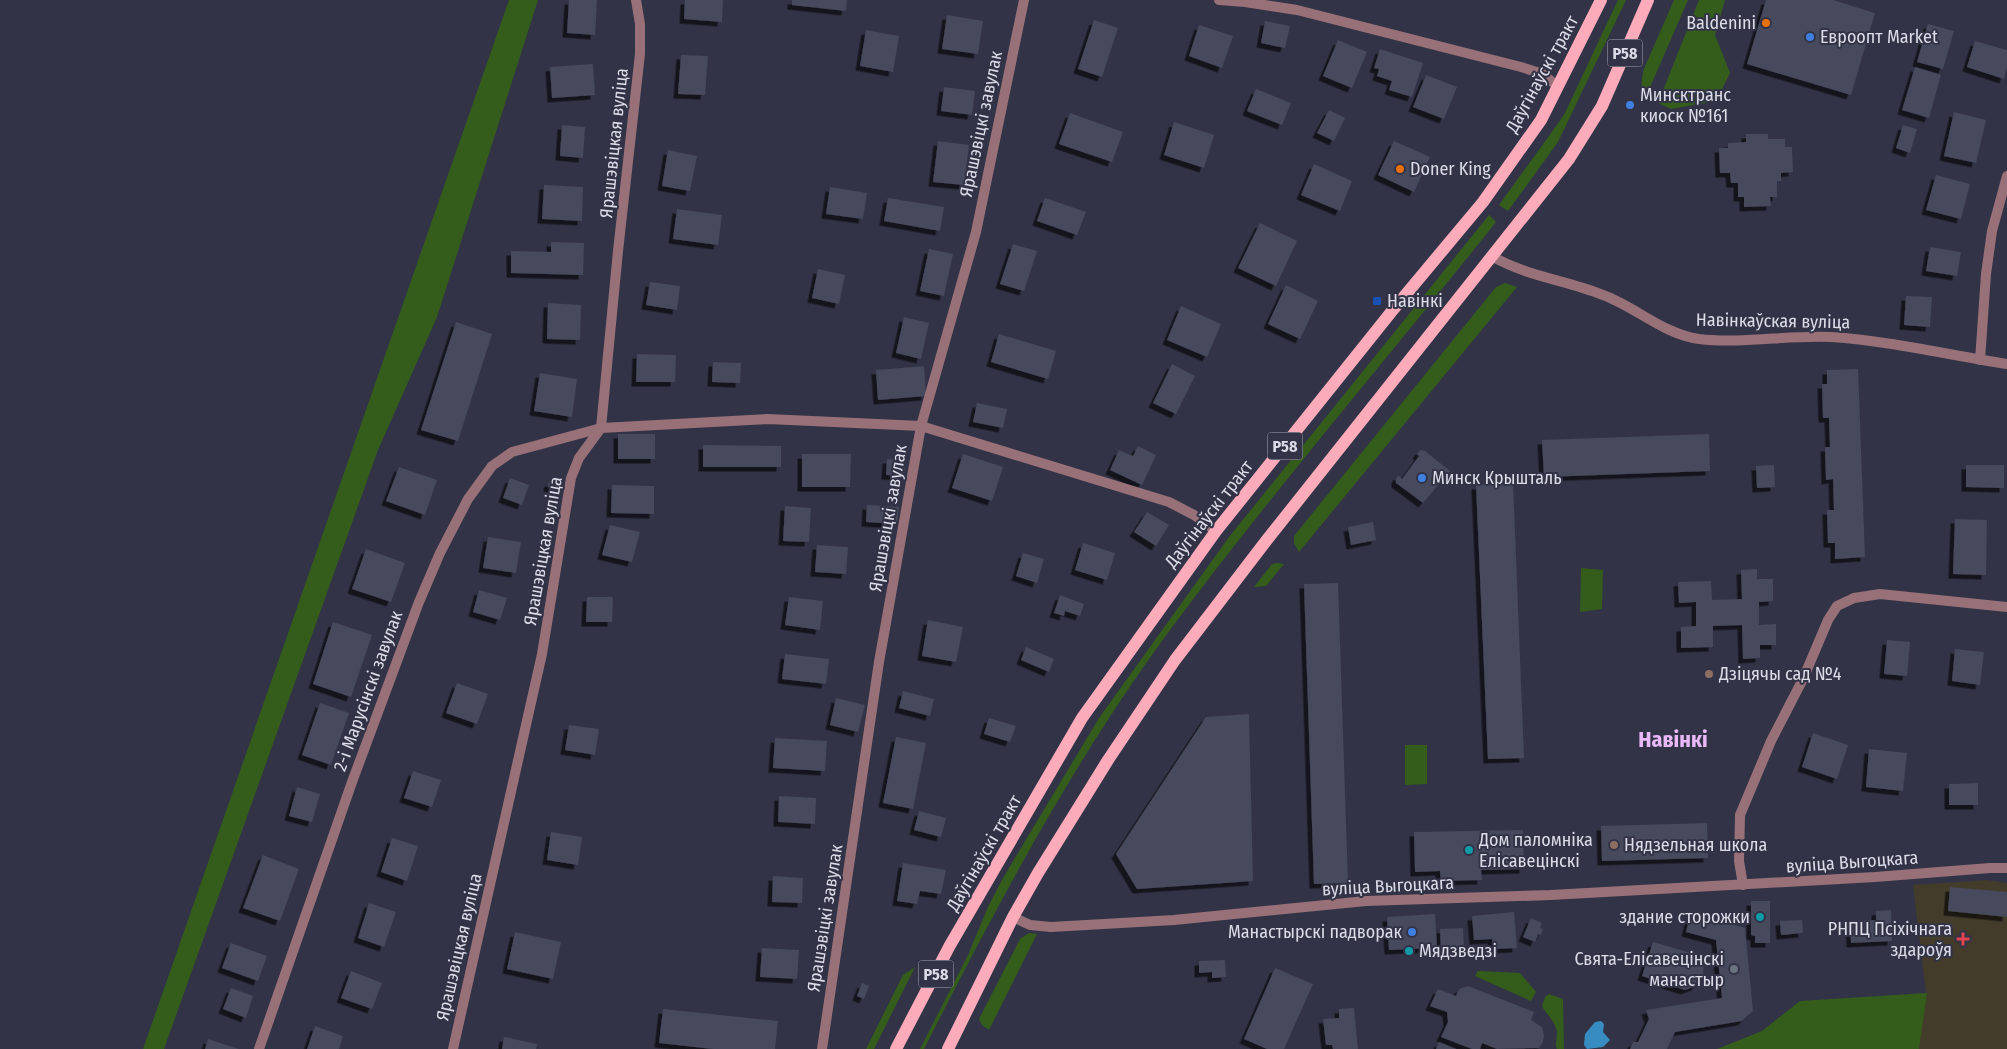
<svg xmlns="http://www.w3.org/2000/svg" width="2007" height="1049" viewBox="0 0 2007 1049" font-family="'Fira Sans Condensed',sans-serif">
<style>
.medical{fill:#433c2b}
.green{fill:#345d1c}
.water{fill:#378dc1}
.building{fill:#47485c;filter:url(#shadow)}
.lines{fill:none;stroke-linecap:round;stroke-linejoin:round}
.minor{stroke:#987178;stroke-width:10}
.primary{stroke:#fbabba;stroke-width:12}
.food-dot{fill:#e8710a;stroke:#323346;stroke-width:2}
.shop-dot{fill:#3f7fe0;stroke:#323346;stroke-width:2}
.transit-dot{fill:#1a4fb4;stroke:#323346;stroke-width:2}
.education-dot{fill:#8d6e63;stroke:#323346;stroke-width:2}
.culture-dot{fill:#0f9aa8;stroke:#323346;stroke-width:2}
.health-dot{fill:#e0444e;stroke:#323346;stroke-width:2}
.worship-dot{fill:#6b7280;stroke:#323346;stroke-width:2}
.labels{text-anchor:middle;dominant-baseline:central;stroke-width:4;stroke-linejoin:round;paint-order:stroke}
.shield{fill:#323346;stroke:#a8a9b7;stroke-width:1}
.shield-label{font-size:16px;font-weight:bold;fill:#dbdce8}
.poi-label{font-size:18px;fill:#dbdce8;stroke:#323346;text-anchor:start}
.street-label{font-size:18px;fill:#dbdce8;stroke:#323346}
.district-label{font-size:22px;font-weight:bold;fill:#e9b8f6;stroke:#323346}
</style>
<defs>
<filter id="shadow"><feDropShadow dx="-4.5" dy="4.5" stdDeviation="0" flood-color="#0009"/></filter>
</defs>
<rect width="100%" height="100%" fill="#323346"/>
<path class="medical" d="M1987,880L2007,883V1049H1748L1825,1002L1926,993L1913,885Z"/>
<g class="green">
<path d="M509,0H538L437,317L378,450L164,1049H143Z"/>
<path d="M1618,0H1626L1558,142L1508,211L1499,205L1564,115Z"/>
<path d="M1674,0H1688L1648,92L1641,89L1643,71Z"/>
<path d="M1699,0H1725L1715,35L1730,73L1716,101L1671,109L1658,103Z"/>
<path d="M1489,215L1496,222C1388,358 1274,490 1170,630C1074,760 997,905 924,1049H920L968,955L988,907L1003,878L1099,718L1229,537Z"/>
<path d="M1505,283L1517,287L1299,552L1294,543V536L1496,287Z"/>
<path d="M1277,563L1284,564L1266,586L1254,587L1272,564Z"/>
<path d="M1581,568L1603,570L1602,609L1580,612Z"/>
<path d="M1405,745H1427V784L1405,785Z"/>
<path d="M1029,933L1037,934L989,1030L982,1025L979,1019L1020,939Z"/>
<path d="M915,967L874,1049H866L903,975Z"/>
<path d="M1478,971L1520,973L1536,992L1531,1001L1475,976Z"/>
<path d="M1927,993L1919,1049H1717L1762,1031L1800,1001Z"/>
<path d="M1549,994L1563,999L1564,1049H1557C1554,1042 1559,1035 1556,1028C1553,1019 1546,1014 1542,1006L1545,997Z"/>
</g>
<path class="water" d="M1601,1021L1604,1024L1603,1032L1610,1040L1603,1047L1587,1049L1584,1045L1585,1034L1595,1022Z"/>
<g class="building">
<path d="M569,0H597L595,35L567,33Z"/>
<path d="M685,0H723L722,22L684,19Z"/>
<path d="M792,0H847L846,11L792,5Z"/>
<path d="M1766,0H1833L1875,13L1851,95L1747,64Z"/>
<path d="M947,15L983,21L978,54L942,49Z"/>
<path d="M1094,20L1118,28L1102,77L1078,69Z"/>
<path d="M1265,21L1290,26L1285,48L1261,43Z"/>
<path d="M1928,24L1954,31L1943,69L1917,62Z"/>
<path d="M1199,25L1233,36L1222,68L1189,56Z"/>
<path d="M866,30L899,36L893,72L860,66Z"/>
<path d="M1338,40L1367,52L1352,88L1323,76Z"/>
<path d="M1975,41L2007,50V67L2004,79L1967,67Z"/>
<path d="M1380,49L1423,63L1412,97L1389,90L1392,81L1377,76L1379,69L1374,68Z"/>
<path d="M681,55L708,56L705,95L678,94Z"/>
<path d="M593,64L595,95L552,98L550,67Z"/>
<path d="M1915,67L1941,75L1929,118L1902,110Z"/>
<path d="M1426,75L1457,87L1444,119L1413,107Z"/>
<path d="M944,87L975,91L972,115L941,111Z"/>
<path d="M1256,89L1291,103L1282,125L1247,111Z"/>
<path d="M1329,110L1345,118L1334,141L1317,133Z"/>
<path d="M1954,112L1986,120L1976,163L1944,156Z"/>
<path d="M1070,113L1123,132L1112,162L1059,144Z"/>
<path d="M1174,122L1214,135L1204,168L1164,155Z"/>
<path d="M562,125L585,127L583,158L560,156Z"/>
<path d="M1903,125L1917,129L1910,153L1896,148Z"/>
<path d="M1746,134H1768V139H1785V147H1792L1793,172L1781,173V181H1777V197H1770L1771,206L1744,207V197H1738V183H1731L1730,173H1720L1719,148H1728V143L1746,142Z"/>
<path d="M938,141L969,145L964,185L933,182Z"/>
<path d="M1394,141L1430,157L1414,192L1378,175Z"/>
<path d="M668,150L697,156L690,191L662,186Z"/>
<path d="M1314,164L1352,181L1340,211L1301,195Z"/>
<path d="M1936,175L1970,184L1961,219L1926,210Z"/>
<path d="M544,185L583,187L582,221L542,219Z"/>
<path d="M830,187L867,193L863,219L826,214Z"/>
<path d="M888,198L944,207L940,231L884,221Z"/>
<path d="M1045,198L1086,212L1077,235L1037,221Z"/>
<path d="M677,209L722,215L718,245L673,239Z"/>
<path d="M1260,223L1297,241L1276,286L1238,268Z"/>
<path d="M551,242L584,243L583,275L511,273V251L551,252Z"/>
<path d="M1013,244L1037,251L1024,291L1000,284Z"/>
<path d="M1930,247L1961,252L1957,276L1926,271Z"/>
<path d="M929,249L953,254L944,296L920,291Z"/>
<path d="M818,269L845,275L839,304L812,298Z"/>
<path d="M650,282L680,286L677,310L646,305Z"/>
<path d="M1286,285L1318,301L1300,339L1268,324Z"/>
<path d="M1906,296L1932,297L1930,327L1904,325Z"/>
<path d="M548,303L581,305L580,340L547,339Z"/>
<path d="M1181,306L1221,324L1207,357L1167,340Z"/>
<path d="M904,317L929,323L921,359L896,353Z"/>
<path d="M456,322L492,334L458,441L421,430Z"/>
<path d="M999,334L1056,351L1048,379L991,362Z"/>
<path d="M637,354L676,355L675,382H636Z"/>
<path d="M713,362L741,363L740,383L712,382Z"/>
<path d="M1172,364L1195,376L1176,414L1153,403Z"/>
<path d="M924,366L926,396L878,400L876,370Z"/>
<path d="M1858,369L1865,557L1835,559V543H1828L1827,510H1834L1833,479L1826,480L1825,447H1830L1829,418H1823L1822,384H1827V370Z"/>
<path d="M540,373L577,379L572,417L534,411Z"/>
<path d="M977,403L1007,409L1003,428L973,422Z"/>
<rect x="618" y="434" width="37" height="25"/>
<path d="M1709,434L1710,471L1544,477L1542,440Z"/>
<path d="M703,445L781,446V467H703Z"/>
<path d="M1138,446L1156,455L1142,485L1110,470L1119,450L1133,456Z"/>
<path d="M1420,450L1425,451L1450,471L1423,503L1396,483V480L1398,475L1402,479L1419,456L1417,454Z"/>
<path d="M802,454H851L850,487H802Z"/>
<path d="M963,454L1003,467L992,501L952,488Z"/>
<path d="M887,459L905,460L904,476L886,475Z"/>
<path d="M1774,465L1775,487L1757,488L1756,466Z"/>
<path d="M1966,465H2004V488L1966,487Z"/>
<path d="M399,467L437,480L425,515L386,501Z"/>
<path d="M510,478L529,485L522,505L503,498Z"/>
<circle cx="551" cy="485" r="3"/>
<path d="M1513,483L1524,758L1488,759L1476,485Z"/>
<path d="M612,485L654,486V514L611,513Z"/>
<path d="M867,505L899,507L897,524L866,522Z"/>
<path d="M785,506L811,508L809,542L783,541Z"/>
<path d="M1147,512L1169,525L1156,546L1134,532Z"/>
<path d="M1955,519L1987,520L1986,575L1953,574Z"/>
<path d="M1373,522L1376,540L1351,545L1348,527Z"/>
<path d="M610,525L640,532L632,562L602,555Z"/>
<path d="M488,537L521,542L516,573L483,568Z"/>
<path d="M1083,543L1115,553L1107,580L1075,570Z"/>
<path d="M817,545L848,547L846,574L815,572Z"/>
<path d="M366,549L405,563L391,602L352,589Z"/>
<path d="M1023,553L1044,559L1037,583L1016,576Z"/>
<path d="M1757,569V579H1773V601L1759,602V625L1776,624V645H1760V658L1743,659L1742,625L1713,626V647L1681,648V627L1696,626V602L1679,603L1678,582L1711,581L1712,600L1742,599L1741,570Z"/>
<path d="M1338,583L1348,883L1314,884L1304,584Z"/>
<path d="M479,590L507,598L500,620L473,612Z"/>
<path d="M1060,595L1084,604L1080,616L1065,611L1064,616L1054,613Z"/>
<path d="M587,597H613L612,622H586Z"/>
<path d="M789,597L823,601L820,630L785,625Z"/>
<path d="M928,620L963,627L956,662L922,656Z"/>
<path d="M333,622L372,635L351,697L313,684Z"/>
<path d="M1887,640L1910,642L1907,676L1884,674Z"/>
<path d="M1026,647L1054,659L1049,672L1021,660Z"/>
<path d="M1955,649L1984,652L1980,685L1952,681Z"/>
<path d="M785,654L829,659L826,684L782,679Z"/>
<path d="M457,683L488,694L477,724L446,713Z"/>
<path d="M903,691L934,699L930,716L899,708Z"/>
<path d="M836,698L865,705L858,732L830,725Z"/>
<path d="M320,703L349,713L331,765L302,755Z"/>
<path d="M1249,714L1253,881L1137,889L1116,854L1206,717Z"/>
<path d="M989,718L1016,726L1010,742L984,734Z"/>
<path d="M569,725L599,729L595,755L565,750Z"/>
<path d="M1813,733L1848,745L1837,779L1802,767Z"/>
<path d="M896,737L926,743L913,809L883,803Z"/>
<path d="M775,738L827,741L825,771L773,768Z"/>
<path d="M1869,749L1907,753L1903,791L1866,787Z"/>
<path d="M413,771L441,780L432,807L404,798Z"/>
<path d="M1978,783V805H1949V784Z"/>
<path d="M297,787L320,794L312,822L289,816Z"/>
<path d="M779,796L816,798L815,824L778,822Z"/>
<path d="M919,811L946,818L941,837L914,830Z"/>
<path d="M1707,823L1708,858L1602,861L1601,826Z"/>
<path d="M1523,830L1524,869L1481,870L1482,880L1441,881L1440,871L1415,872L1414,832Z"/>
<path d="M551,832L582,837L578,865L547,860Z"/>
<path d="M392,838L418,846L407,881L381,872Z"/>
<path d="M263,855L299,869L280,921L243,908Z"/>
<path d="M903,863L946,870L941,894L920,891L917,904L897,901Z"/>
<path d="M773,876L803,878L802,903L772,902Z"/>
<path d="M1950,887L2007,892V917L1948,911Z"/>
<path d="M1751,901H1770V943H1755V936L1751,935Z"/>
<path d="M369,903L396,912L384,947L358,938Z"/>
<path d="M1891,910L1892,941L1851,943L1850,921L1876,920V911Z"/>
<path d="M1514,912L1517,948L1493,949L1492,939L1474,940L1472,916Z"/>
<path d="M1691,912L1745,928L1753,1011L1742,1021L1675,1032L1667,1049H1630L1633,1042H1638L1649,1019L1646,1010L1722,998L1716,940L1686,932Z"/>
<path d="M1435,914L1437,948L1389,950L1387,917Z"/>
<path d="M1531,918L1542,923L1540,928L1543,929L1541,935L1538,934L1535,942L1523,937Z"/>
<path d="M1802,920L1803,933L1781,935L1780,921Z"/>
<path d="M1463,928L1464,950L1441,952L1440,929Z"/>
<path d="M515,932L561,942L553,979L507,969Z"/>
<path d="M1653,942L1698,955L1704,963L1703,975L1696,986L1685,990L1642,976Z"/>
<path d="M231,943L267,956L258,981L222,968Z"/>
<path d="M762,948L799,950L797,979L760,977Z"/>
<path d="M1225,960L1226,977L1212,978V972L1199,973V961Z"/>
<path d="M1275,968L1313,984L1284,1049H1267L1244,1039Z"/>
<path d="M351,971L382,983L372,1009L341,998Z"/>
<path d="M862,983L869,986L864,999L857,996Z"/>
<path d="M1468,986L1534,1012L1531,1020L1542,1027L1544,1035L1543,1042L1539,1048L1497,1049L1482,1043L1480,1049H1472L1441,1037L1448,1022L1447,1012L1430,1006L1438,989L1456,996L1459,989Z"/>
<path d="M231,988L253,996L246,1018L223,1009Z"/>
<path d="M1354,1008L1358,1049H1333L1332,1045H1326L1323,1019L1339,1018V1009Z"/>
<path d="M663,1009L778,1021L775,1049H713L659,1043Z"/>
<path d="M315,1026L343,1036L339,1049H307Z"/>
<path d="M504,1037L537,1044L536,1049H502Z"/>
<path d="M208,1039L239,1049H205Z"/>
<path d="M1439,1042L1456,1049H1436Z"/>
</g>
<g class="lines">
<g class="minor">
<path d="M1219,0L1245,2L1297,10L1521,67L1543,74L1558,87"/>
<path d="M1493,257C1529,277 1566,280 1603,295C1636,307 1663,334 1699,339C1742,344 1788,335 1831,337C1891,341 1948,355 2007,364"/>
<path d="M1980,360L1986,274L1992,231L2007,176"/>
<path d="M1743,885L1739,861L1740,815L1771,741L1803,679L1828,620L1837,606L1854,598L1880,594L2007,607"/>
<path d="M1013,917L1030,925L1051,927L1174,920L1366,901L1551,895L1875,877L1990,868H2007"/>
<path d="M259,1049L352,782L419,602L440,553L468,499L492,466L512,452L601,428L768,419L921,426L1169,502L1194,515L1216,531"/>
<path d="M453,1049L542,654L571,478L579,458L601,428L618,251L640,54V24L636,0"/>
<path d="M822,1049L879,662L921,426L976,232L1024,0"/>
</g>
<g class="primary">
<path d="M896,1049L949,947L1082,718L1216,531L1392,311L1483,202L1541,120L1601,0"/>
<path d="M948,1049L1013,917L1038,873L1108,760L1175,660L1266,541L1569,159L1602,106L1648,0"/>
</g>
</g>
<g class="food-dot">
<circle cx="1766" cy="23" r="5"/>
<circle cx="1400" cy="169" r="5"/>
</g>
<g class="shop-dot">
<circle cx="1810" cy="37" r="5"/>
<circle cx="1630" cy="105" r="5"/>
<circle cx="1422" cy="478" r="5"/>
<circle cx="1412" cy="932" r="5"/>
</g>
<rect class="transit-dot" x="1372" y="296" width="10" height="10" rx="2.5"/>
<g class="education-dot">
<circle cx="1709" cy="674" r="5"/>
<circle cx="1614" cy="845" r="5"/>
</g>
<g class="culture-dot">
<circle cx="1469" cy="850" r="5"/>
<circle cx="1760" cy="917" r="5"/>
<circle cx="1409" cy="951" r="5"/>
</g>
<path class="health-dot" d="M1960.5 931.5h5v5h5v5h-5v5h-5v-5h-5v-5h5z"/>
<circle class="worship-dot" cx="1734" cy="969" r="5"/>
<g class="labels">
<g class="shield">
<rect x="1607.5" y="39.5" width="35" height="27" rx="4"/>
<rect x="1267.5" y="432.5" width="35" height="27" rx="4"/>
<rect x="918.5" y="960.5" width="35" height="27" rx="4"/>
</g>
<g class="shield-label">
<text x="1625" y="53">Р58</text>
<text x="1285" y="446">Р58</text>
<text x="936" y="974">Р58</text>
</g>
<g class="poi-label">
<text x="1756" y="23" text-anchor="end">Baldenini</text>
<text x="1820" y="37">Евроопт Market</text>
<text x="1640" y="95">Минсктранс<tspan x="1640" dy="21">киоск №161</tspan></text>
<text x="1410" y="169">Doner King</text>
<text x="1387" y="301">Навінкі</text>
<text x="1432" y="478">Минск Крышталь</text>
<text x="1719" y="674">Дзіцячы сад №4</text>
<text x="1479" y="840">Дом паломніка<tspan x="1479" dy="21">Елісавецінскі</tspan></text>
<text x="1624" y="845">Нядзельная школа</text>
<text x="1750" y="917" text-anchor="end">здание сторожки</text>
<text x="1952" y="929" text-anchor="end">РНПЦ Псіхічнага<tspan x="1952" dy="21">здароўя</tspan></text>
<text x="1402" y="932" text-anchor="end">Манастырскі падворак</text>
<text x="1419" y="951">Мядзведзі</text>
<text x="1724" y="959" text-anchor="end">Свята-Елісавецінскі<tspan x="1724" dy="21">манастыр</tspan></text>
</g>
<g class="street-label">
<text transform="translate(1542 74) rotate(-61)">Даўгінаўскі тракт</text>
<text transform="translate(981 124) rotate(-78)">Ярашэвіцкі завулак</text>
<text transform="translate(614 143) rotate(-84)">Ярашэвіцкая вуліца</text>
<text transform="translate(1773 321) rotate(1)">Навінкаўская вуліца</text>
<text transform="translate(1209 514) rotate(-52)">Даўгінаўскі тракт</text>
<text transform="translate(888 518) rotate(-80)">Ярашэвіцкі завулак</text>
<text transform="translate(543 551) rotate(-80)">Ярашэвіцкая вуліца</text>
<text transform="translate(368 691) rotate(-70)">2-і Марусінскі завулак</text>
<text transform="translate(984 853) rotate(-60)">Даўгінаўскі тракт</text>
<text transform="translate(1852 862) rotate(-4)">вуліца Выгоцкага</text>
<text transform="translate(1388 886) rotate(-3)">вуліца Выгоцкага</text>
<text transform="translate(825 918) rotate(-81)">Ярашэвіцкі завулак</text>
<text transform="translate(459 947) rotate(-77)">Ярашэвіцкая вуліца</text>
</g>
<g class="district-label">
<text x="1673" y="739">Навінкі</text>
</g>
</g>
</svg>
